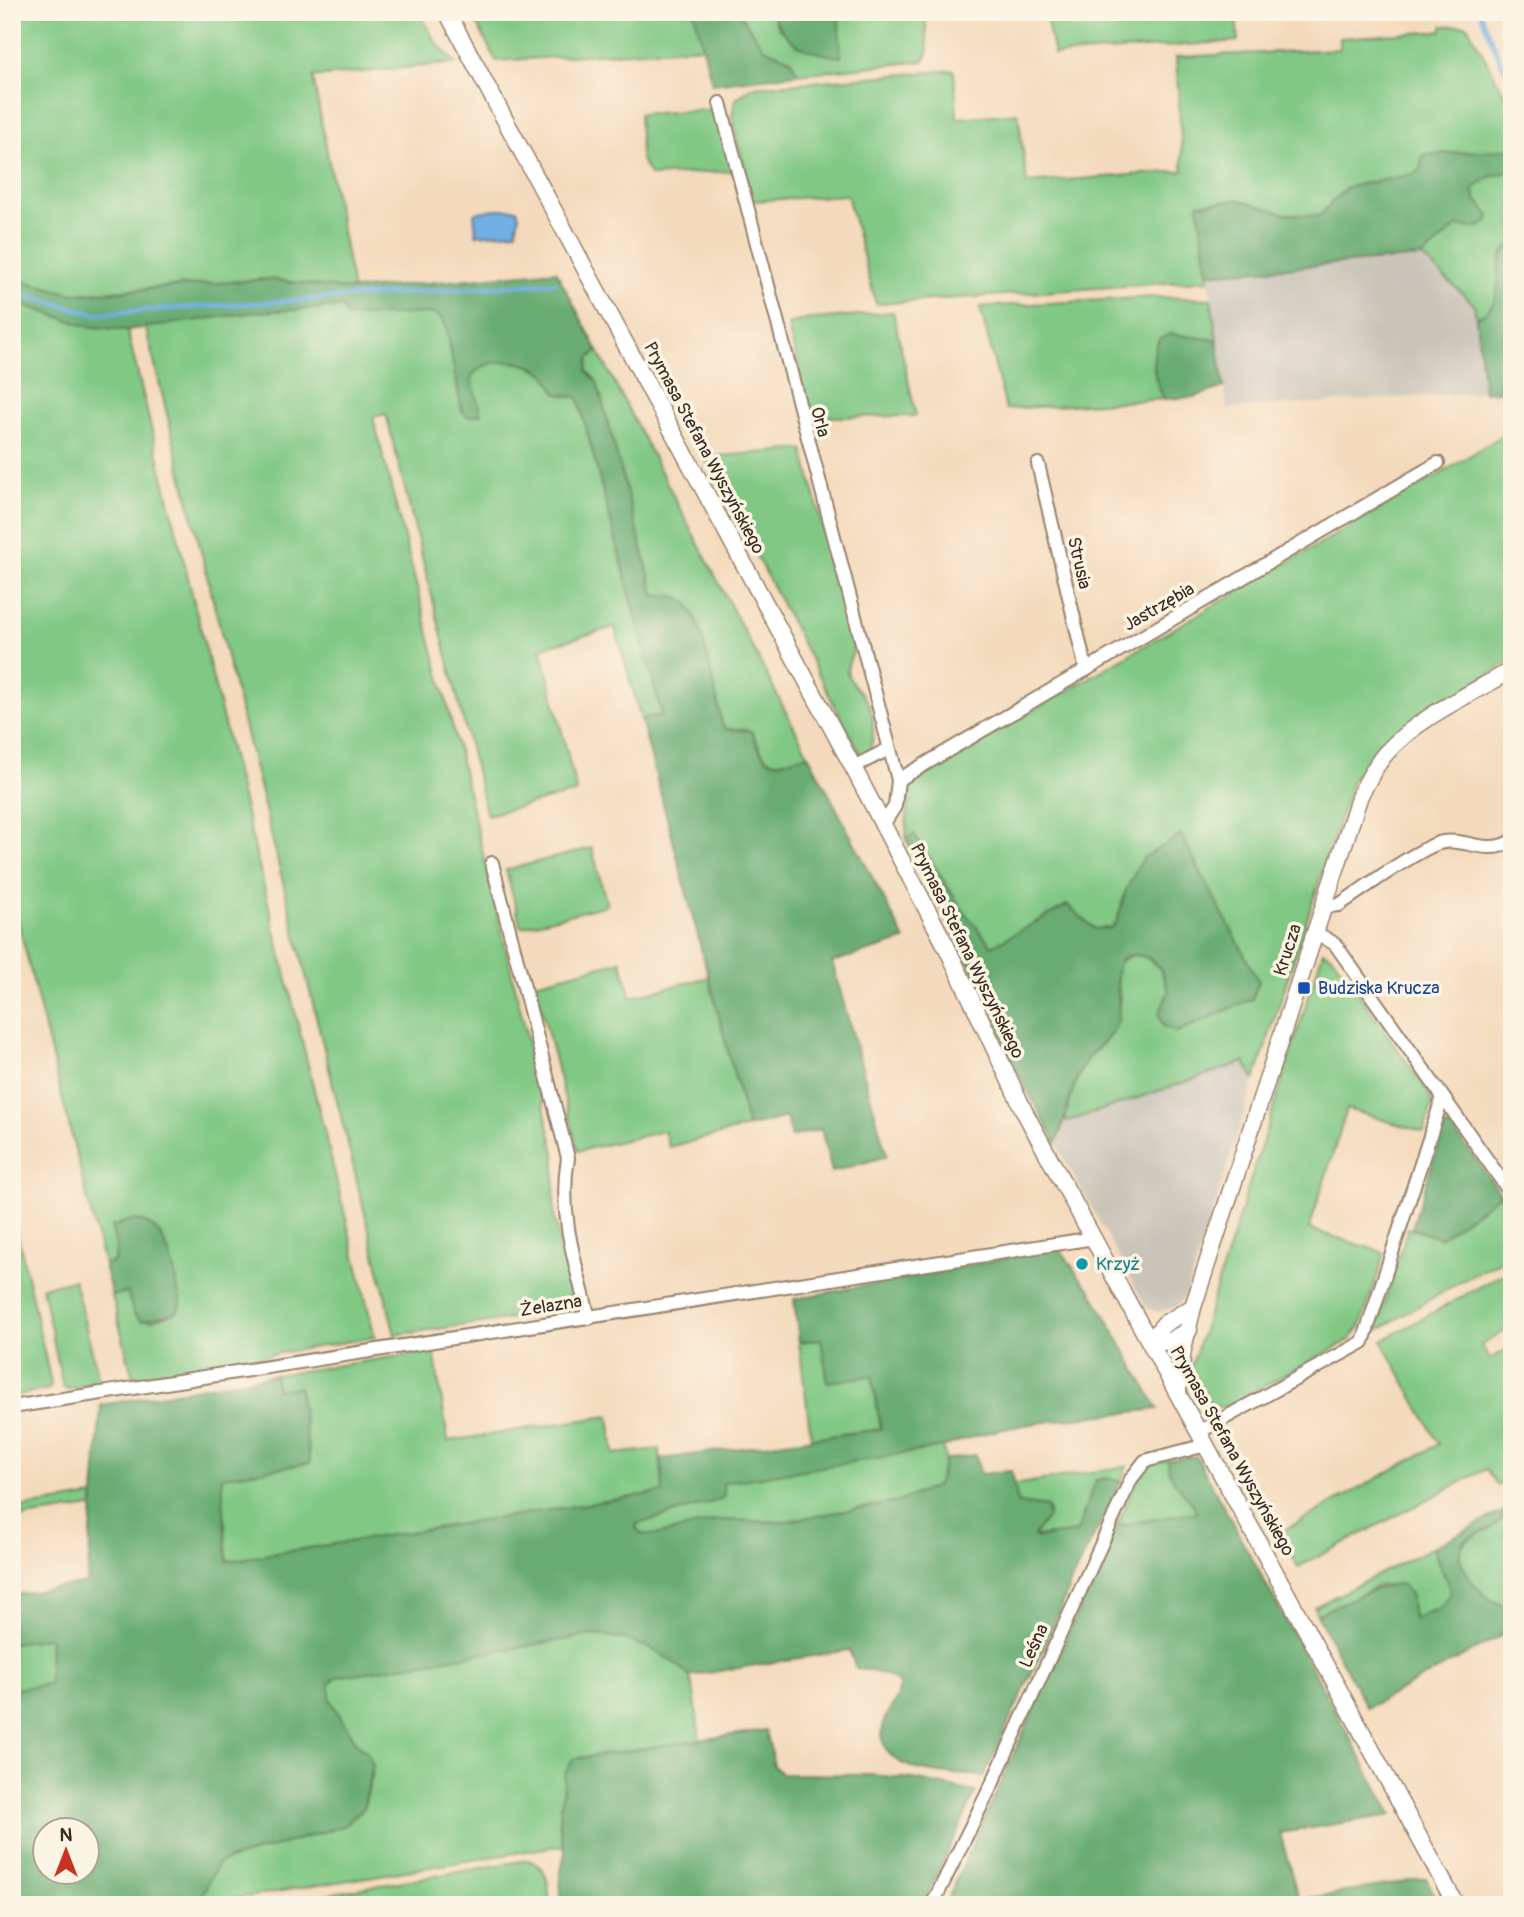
<svg xmlns="http://www.w3.org/2000/svg" width="1524" height="1917" viewBox="0 0 1524 1917" font-family="Pangolin,sans-serif">
<style>
.industrial{fill:#cac3b8}
.green{fill:#80c884;stroke:#5e7951;stroke-width:2}
.forest{fill:#68ac72;stroke:#526b48;stroke-width:2;fill-rule:evenodd}
.water{fill:#71aee3;stroke:#566c80;stroke-width:2}
.lines{fill:none;stroke-linecap:round;stroke-linejoin:round}
.stream{stroke:#71aee3;stroke-width:4.5}
.minor-casing{stroke:#98826d;stroke-width:16}
.tertiary-casing{stroke:#98826d;stroke-width:19}
.minor{stroke:#fff;stroke-width:12}
.tertiary{stroke:#fff;stroke-width:16}
.transit-dot{fill:#1a4fb4;stroke:#fcf5e5;stroke-width:2.5}
.culture-dot{fill:#0f9aa8;stroke:#fcf5e5;stroke-width:2.5}
.labels{text-anchor:middle;dominant-baseline:central;stroke-width:7;stroke-linejoin:round;paint-order:stroke}
.street-label{font-size:18px;fill:#3b2a1e;stroke:#fcf5e5}
.transit-label{font-size:18px;fill:#164399;stroke:#fcf5e5;text-anchor:start}
.culture-label{font-size:18px;fill:#0d838f;stroke:#fcf5e5;text-anchor:start}
</style>
<rect width="100%" height="100%" fill="#fcf5e5"/>
<filter id="ink" filterUnits="userSpaceOnUse"><feTurbulence type="fractalNoise" baseFrequency=".0143" numOctaves="2"/><feDisplacementMap in="SourceGraphic" scale="14" xChannelSelector="R" yChannelSelector="G"/><feConvolveMatrix kernelMatrix="1 2 1 2 8 2 1 2 1" color-interpolation-filters="sRGB"/></filter>
<filter id="wash" filterUnits="userSpaceOnUse"><feTurbulence type="fractalNoise" baseFrequency=".00686" numOctaves="4" result="noise"/><feDisplacementMap in="SourceGraphic" scale="28" xChannelSelector="R" yChannelSelector="G"/><feGaussianBlur stdDeviation="1.57" result="paint"/><feColorMatrix in="noise" values="0 0 0 0 0 0 0 0 0 0 0 0 0 0 0 0 0 1.4 0 .05"/><feComposite in="paint" operator="in"/></filter>
<g filter="url(#wash)">
<rect width="100%" height="100%" fill="#f4dabc"/>
<g class="industrial">
<path d="M1422,257L1474,304L1484,392L1227,409L1208,274Z"/>
<path d="M1244,1062L1255,1079L1185,1298L1176,1307L1158,1312L1147,1308L1056,1143L1066,1122Z"/>
</g>
<g class="green">
<path d="M12,12H419L435,41L455,63L313,77L353,290L267,279L72,294L12,278Z"/>
<path d="M471,12H694L703,47L496,61Z"/>
<path d="M738,12H771L779,29L840,57L838,12H925L928,54L923,61L798,74L790,59L764,49Z"/>
<path d="M1045,12H1236L1238,41L1054,55Z"/>
<path d="M1467,25L1512,108V149L1423,155L1420,170C1399,184 1362,180 1339,196C1331,200 1327,210 1319,216L1286,214L1239,200L1198,204L1209,280L876,304L847,195L752,201L732,118L735,100L752,87L954,70L957,118L1018,113L1027,183L1183,171L1176,57L1340,49V38L1442,31V26Z"/>
<path d="M718,109L733,171L651,176L641,160L639,114Z"/>
<path d="M1512,171V243C1484,268 1515,298 1476,318L1474,304L1422,257L1457,226L1484,208L1476,200L1473,189L1489,177Z"/>
<path d="M1156,297L1211,299L1217,340L1170,334L1155,377L1164,399L1006,409L980,307Z"/>
<path d="M12,301L86,326L127,330L375,1337L133,1378L112,1296L127,1292L134,1314L151,1321L177,1312L181,1303L160,1234L117,1248L114,1262L104,1265L12,897Z"/>
<path d="M344,307L346,316L431,313L439,316L446,326L462,411L480,414L471,378C485,355 520,360 541,371C558,381 548,398 578,397L662,715L641,719L615,627L541,648L577,792L487,815L386,414L373,417L448,708L555,1153L554,1216L574,1310L395,1335L145,325L256,312Z"/>
<path d="M893,312L916,416L827,417L809,413L788,325L802,320Z"/>
<path d="M598,351L809,756C795,753 786,767 772,761C757,755 760,733 743,729C739,728 731,730 726,729L722,724L693,613L688,604L663,595L655,597L597,382L587,371L589,358Z"/>
<path d="M1512,429V660L1379,743L1352,781L1255,1079L1244,1062L1066,1122V1107L1085,1062L1112,1034L1120,999L1116,969L1120,961L1134,955L1146,957L1160,969L1169,991L1167,1000L1177,1032L1252,999L1259,982L1181,836L1142,864L1126,890L1117,921L1111,928L1095,929L1067,905L992,947L963,911L914,834L906,839L908,783L1447,470Z"/>
<path d="M803,449L854,650C840,678 850,678 865,698C875,711 875,738 869,752L861,756L705,457Z"/>
<path d="M592,848L607,905L521,927L506,870Z"/>
<path d="M1323,951L1332,956L1430,1095L1432,1105L1424,1132L1347,1109L1309,1229L1385,1253L1361,1325L1350,1340L1223,1408L1202,1401L1193,1384L1191,1368Z"/>
<path d="M621,961L631,997L709,977L748,1127L669,1147L664,1131L578,1151L535,983Z"/>
<path d="M1501,1194L1512,1209V1256L1461,1281L1376,1331L1408,1228L1440,1238Z"/>
<path d="M12,1209L51,1383L50,1389L12,1396Z"/>
<path d="M1512,1269V1327L1481,1345L1490,1359L1512,1347V1478L1498,1486L1486,1469L1298,1567L1279,1533L1439,1444L1382,1341Z"/>
<path d="M74,1280L100,1383L68,1389L63,1387L42,1287Z"/>
<path d="M821,1339L872,1376L881,1429L811,1438L799,1342Z"/>
<path d="M434,1351L448,1441L609,1416L614,1454L659,1449L664,1492L227,1561L221,1477L310,1463L299,1387L277,1390L274,1375Z"/>
<path d="M943,1447L945,1460L937,1486L898,1502L780,1522L720,1520L656,1535H642L636,1528L637,1524L719,1500L724,1496L722,1483Z"/>
<path d="M1168,1460L1181,1490L1191,1498L1197,1512L1117,1526L1135,1484L1149,1464Z"/>
<path d="M1127,1466L1121,1482L1096,1480L1077,1532L1034,1537L1049,1512L1047,1507L1018,1503L1013,1485Z"/>
<path d="M94,1496L93,1507L12,1519V1509Z"/>
<path d="M1512,1507V1522L1504,1536L1512,1551V1608C1485,1603 1460,1577 1459,1548L1474,1535L1504,1519L1506,1510Z"/>
<path d="M1433,1547C1437,1564 1449,1578 1451,1595L1440,1608L1413,1619L1410,1594L1402,1584L1378,1586L1317,1615L1314,1607Z"/>
<path d="M592,1635C619,1635 672,1651 688,1674C696,1686 697,1724 700,1740L573,1759L559,1823L564,1845L197,1905L218,1863L343,1826L363,1809L373,1773L367,1752L355,1742L330,1699V1683L336,1677Z"/>
<path d="M50,1637L49,1684L14,1689L12,1701V1643Z"/>
<path d="M528,1860C550,1867 548,1885 550,1905H263Z"/>
</g>
<g class="forest">
<path d="M694,12H738L764,48L790,59L798,74L712,84Z"/>
<path d="M771,12H838L841,57C803,51 790,48 771,12Z"/>
<path d="M1512,149V171L1489,177L1473,189L1476,200L1490,216C1484,231 1471,228 1457,226L1422,257L1208,274L1198,204L1239,200L1286,214L1319,216L1347,187L1413,174L1420,170L1423,155Z"/>
<path d="M1512,243V390L1484,392L1476,318C1515,298 1483,268 1512,243Z"/>
<path d="M556,271L598,351L589,358L587,371L597,382L655,597C666,595 677,594 686,602C703,618 716,698 722,724L726,729L751,731C755,738 757,745 761,752C775,774 791,753 809,756L905,940L832,962L887,1156L832,1172L821,1129L791,1137L786,1117L748,1127L641,719L662,715L578,397L558,394C551,388 550,377 542,372C522,359 484,356 471,378L481,414L468,417L462,411L446,326L439,316L431,313L346,317L343,307L256,312L127,330L86,326L12,301V278L72,294H90L268,279L353,290Z"/>
<path d="M1170,334L1217,340L1224,387L1194,397L1164,399C1154,379 1149,360 1159,339Z"/>
<path d="M914,834L963,911L992,946L1067,905L1095,929L1111,928L1117,921L1126,890L1143,858L1181,835L1259,982L1252,999L1177,1032L1163,1026L1159,1013L1169,991C1165,979 1160,961 1145,957C1100,943 1124,1000 1118,1020C1113,1039 1094,1047 1085,1062C1069,1088 1068,1117 1056,1143L1005,1049L994,1012L906,839Z"/>
<path d="M1451,1126L1501,1194L1440,1238L1412,1228L1444,1127Z"/>
<path d="M131,1220C170,1219 174,1275 181,1304L177,1312L142,1321L134,1314L127,1292L112,1296L104,1265L114,1262L117,1248L111,1227Z"/>
<path d="M1059,1248C1071,1262 1076,1276 1090,1289L1158,1409C1087,1418 1010,1420 943,1447L723,1483L724,1496L719,1500L637,1524L636,1528L642,1534L656,1535L720,1520L780,1522L898,1502L937,1486L945,1460L976,1455L980,1474L1011,1471L1018,1503L1047,1507L1048,1517L1034,1536L1037,1538L1077,1532L1096,1480L1107,1478L1121,1482L1072,1579L1058,1616L984,1776C950,1773 870,1777 884,1722C888,1707 903,1699 898,1682L884,1674L856,1668L849,1650L689,1676C665,1651 627,1635 592,1635L336,1677L330,1683V1699L355,1742L367,1752L373,1765L363,1809L343,1826L218,1863L197,1905H12L14,1689L49,1684L50,1638L12,1643V1595L87,1583L101,1405L274,1375L277,1390L299,1387L310,1463L222,1477L227,1561L663,1492L661,1459L881,1429L872,1376L828,1382L821,1339L799,1342L794,1299ZM46,1829H88V1871H46Z"/>
<path d="M1196,1456L1392,1815L1280,1833L1299,1900L1426,1878L1440,1905H945L1117,1526L1197,1512C1189,1493 1167,1483 1168,1460Z"/>
<path d="M1506,1510C1501,1529 1478,1532 1463,1542L1459,1556C1468,1581 1485,1603 1512,1608V1630L1367,1708L1317,1615C1336,1605 1383,1583 1402,1584L1410,1594L1413,1619L1440,1608L1450,1595C1449,1578 1437,1564 1433,1547Z"/>
<path d="M766,1730L774,1766L782,1774L872,1775L913,1779L976,1792L923,1905H562L560,1876L565,1851L559,1823L565,1774L573,1759Z"/>
</g>
<path class="water" d="M495,209H517L519,216L516,232L476,235L474,213Z"/>
<g class="lines">
<g class="stream">
<path d="M1480,12L1502,65L1512,77"/>
<path d="M12,292L95,314L555,283"/>
</g>
</g>
</g>
<g filter="url(#ink)">
<g class="lines">
<g class="minor-casing">
<g id="minor">
<path d="M720,103L898,780L895,806L883,825"/>
<path d="M1038,464L1086,670"/>
<path d="M853,767L889,749"/>
<path d="M898,780L1438,463"/>
<path d="M492,863L568,1158C558,1214 576,1265 589,1318"/>
<path d="M1322,907L1339,905C1360,891 1423,845 1443,842C1468,838 1486,856 1512,841"/>
<path d="M1315,932L1335,944L1512,1195"/>
<path d="M12,1407L1094,1238"/>
<path d="M1199,1432L1363,1342L1442,1099"/>
<path d="M932,1905L992,1784L1131,1479L1145,1461L1206,1445"/>
</g>
</g>
<g class="tertiary-casing">
<g id="tertiary">
<path d="M447,12L853,767L947,948L1025,1113L1456,1905"/>
<path d="M1150,1341L1164,1324L1193,1307"/>
<path d="M1150,1341L1168,1342L1189,1330"/>
<path d="M1178,1391L1183,1349L1193,1307L1360,795C1368,781 1375,765 1386,753C1418,717 1471,694 1512,670"/>
</g>
</g>
<use href="#minor" class="minor"/>
<use href="#tertiary" class="tertiary"/>
</g>
</g>
<rect class="transit-dot" x="1297" y="981" width="14" height="14" rx="3.5"/>
<circle class="culture-dot" cx="1082" cy="1264" r="7"/>
<g class="labels">
<g class="street-label">
<text transform="translate(820 422) rotate(75)">Orla</text>
<text transform="translate(704 448) rotate(62)">Prymasa Stefana Wyszyńskiego</text>
<text transform="translate(1079 563) rotate(77)">Strusia</text>
<text transform="translate(1159 607) rotate(-30)">Jastrzębia</text>
<text transform="translate(1288 950) rotate(-72)">Krucza</text>
<text transform="translate(967 951) rotate(64)">Prymasa Stefana Wyszyńskiego</text>
<text transform="translate(551 1306) rotate(-9)">Żelazna</text>
<text transform="translate(1232 1451) rotate(61)">Prymasa Stefana Wyszyńskiego</text>
<text transform="translate(1034 1646) rotate(-66)">Leśna</text>
</g>
<g class="transit-label">
<text x="1318" y="988">Budziska Krucza</text>
</g>
<g class="culture-label">
<text x="1096" y="1264">Krzyż</text>
</g>
</g>
<rect width="1524" height="1917" fill="none" stroke="#fcf5e5" stroke-width="42"/>
<g transform="translate(66 1851)"><circle r="33" fill="#fcf5e5" stroke="#afa495" stroke-width="2"/>
<path d="M0-5L12 26L0 18L-12 26Z" fill="#c8321e"/>
<text y="-10" font-size="19" font-weight="bold" text-anchor="middle" fill="#3b2a1e">N</text>
</g>
</svg>
